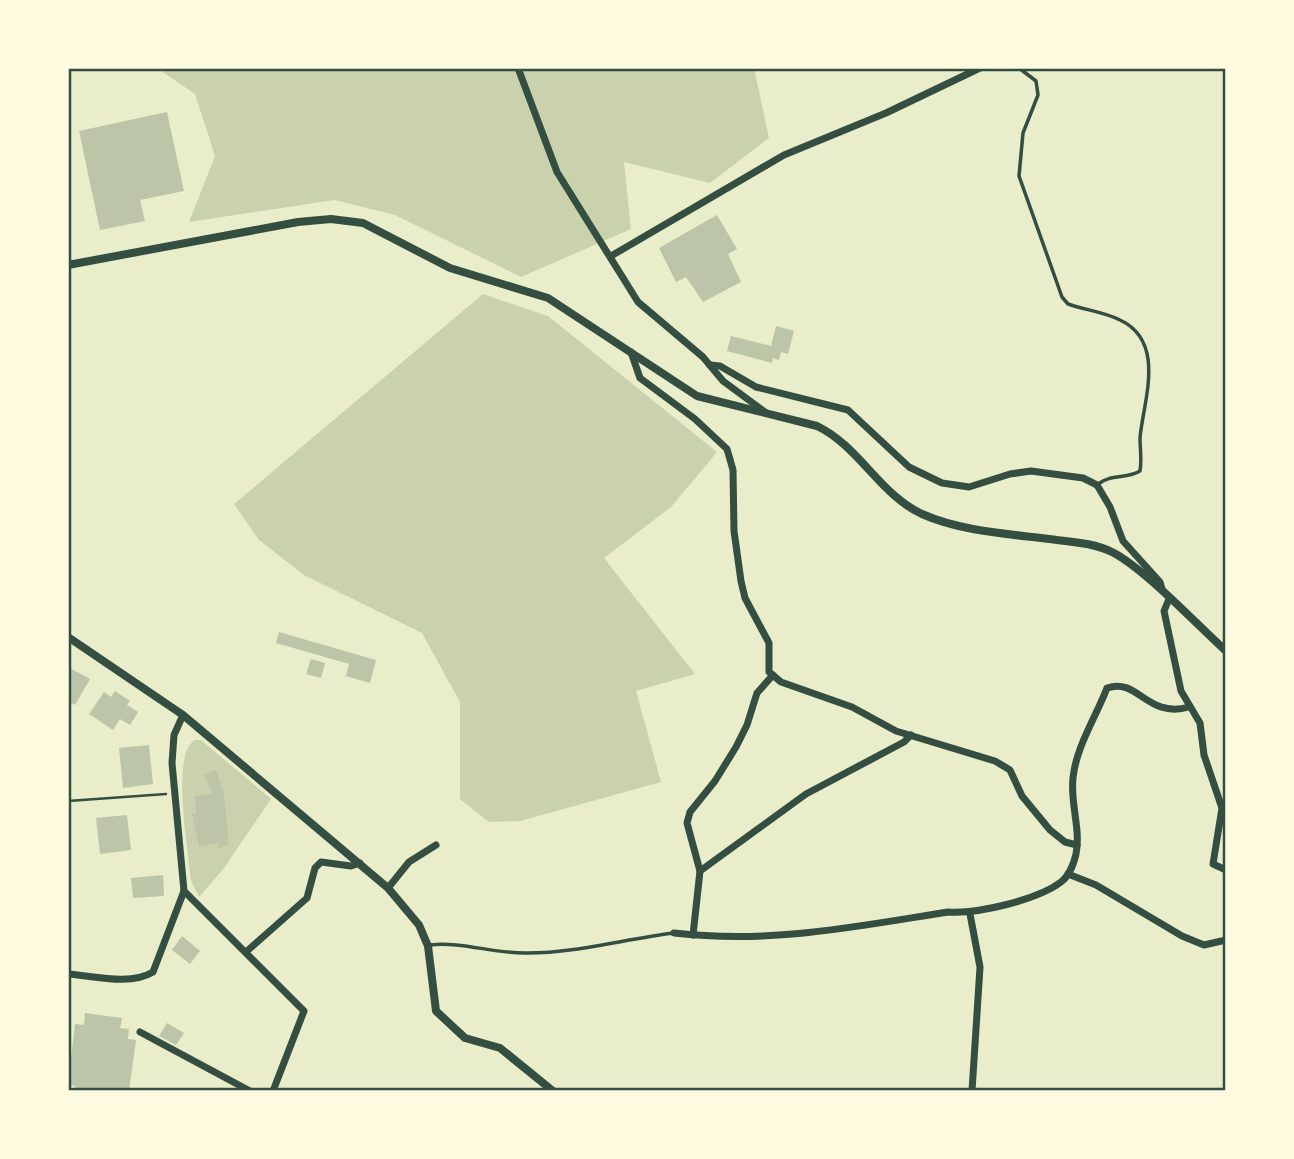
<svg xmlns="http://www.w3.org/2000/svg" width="1294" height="1159" viewBox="0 0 1294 1159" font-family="Literata,serif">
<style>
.green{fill:#cad2ad}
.building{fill:#bcc5a7}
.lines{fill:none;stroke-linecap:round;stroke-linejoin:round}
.path{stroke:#344e41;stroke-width:2.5}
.service{stroke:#344e41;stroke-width:3.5}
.minor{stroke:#344e41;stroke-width:7}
.tertiary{stroke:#344e41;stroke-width:8}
.neatline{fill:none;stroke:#344e41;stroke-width:2.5}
</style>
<rect width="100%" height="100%" fill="#e9edc9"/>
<g class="green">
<path d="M157,68H754L769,138L710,183L624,162L631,229L521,277L395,215L334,200L189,222L215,156L195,94Z"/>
<path d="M483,294L548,316L717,452L671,507L604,558L695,674L636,691L661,782L520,821L489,822L460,799V702L422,633L304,575L259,540L234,504Z"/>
<path d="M195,740H201L271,799L224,868L199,897L191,881C189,854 170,753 195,740Z"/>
</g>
<g class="building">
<path d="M167,112L184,191L140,200L145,221L100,230L79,131Z"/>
<path d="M717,215L737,249L728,254L741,282L703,302L686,277L676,282L659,248Z"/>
<path d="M776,326L794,331L788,354L781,352L779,360L773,358L772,363L727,351L731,336L771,346Z"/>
<path d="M279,632L376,660L370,683L346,676L349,664L276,643Z"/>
<path d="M311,659L325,663L321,678L306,674Z"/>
<path d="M68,667L90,679L75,705L68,701Z"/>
<path d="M115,691L130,701L127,705L138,712L130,725L120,719L113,730L89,714L104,692L111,697Z"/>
<path d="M149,745L153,784L123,788L119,748Z"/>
<path d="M216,770L224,794L229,844L218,849V843L199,847L192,814H196L195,796L212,794L204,774Z"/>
<path d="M127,815L131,850L100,854L96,818Z"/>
<path d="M163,875L164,896L133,898L131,878Z"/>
<path d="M182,936L200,951L190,964L172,950Z"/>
<path d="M85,1013L122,1018L120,1028L129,1029L128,1039L136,1040L129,1091H75V1086L68,1085L75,1024L84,1025Z"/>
<path d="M167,1023L184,1033L176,1045L159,1036Z"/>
</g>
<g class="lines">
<path class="path" d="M68,801L166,794"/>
<g class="service">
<path d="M1019,68L1036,81L1038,95L1023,133L1019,176L1062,297L1068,304C1085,310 1104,312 1120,320C1167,342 1143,402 1140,438C1140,449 1142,459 1140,471C1127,479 1111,474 1098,484"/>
<path d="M430,945C461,941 495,954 527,953C576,953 625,939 674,933"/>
</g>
<g class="minor">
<path d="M518,68L557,172L638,302L703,357L723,381L765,412"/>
<path d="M611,256L784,155L886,113L980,68"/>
<path d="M631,352L640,378L695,419L727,449L733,470L734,531L741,581L745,598L769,643V672L781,682L852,707L896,731L995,761L1010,770L1022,796L1050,830L1065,842L1077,845"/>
<path d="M710,365L720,366L756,387L848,410L909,467L942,483L969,487L1010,474L1031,471L1083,478L1097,485L1110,507L1123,541L1160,582L1162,589"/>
<path d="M1169,599L1164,611L1181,691L1200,723L1204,755L1222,808L1213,864L1226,870"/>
<path d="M183,715L174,735L172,763L184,891L304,1011L273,1091"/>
<path d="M700,871L806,794L904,742L911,735"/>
<path d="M1068,874L1096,885L1182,936L1204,945L1226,940"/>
<path d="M388,888L409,862L436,845"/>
<path d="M970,914L980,967L972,1091"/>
<path d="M674,933C771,944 853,927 948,912C978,914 1037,900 1061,882C1069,876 1074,863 1076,854C1081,829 1070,803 1073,778C1076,747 1096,717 1107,688C1138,677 1147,719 1189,707"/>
<path d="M693,935L700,871L687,823L690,812L715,781L736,747L747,725L757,693L773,675"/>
<path d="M247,951L307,898L315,868L321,862L351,866L360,863"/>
<path d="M68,974C94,976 130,986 153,972L184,891"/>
<path d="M140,1032L250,1091"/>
</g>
<g class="tertiary">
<path d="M68,265L298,222L331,219L363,223L450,268L548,298L697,396L817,426C859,446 880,495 922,514C962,532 1013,534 1057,540C1076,542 1097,544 1114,553C1148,572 1195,623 1226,651"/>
<path d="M68,637L183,715L388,888L419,925L428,946L436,1011L465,1038L500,1048L553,1091"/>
</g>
</g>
<rect width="1294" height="1159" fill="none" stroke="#fefae0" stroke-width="140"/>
<rect x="70" y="70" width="1154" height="1019" class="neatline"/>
</svg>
